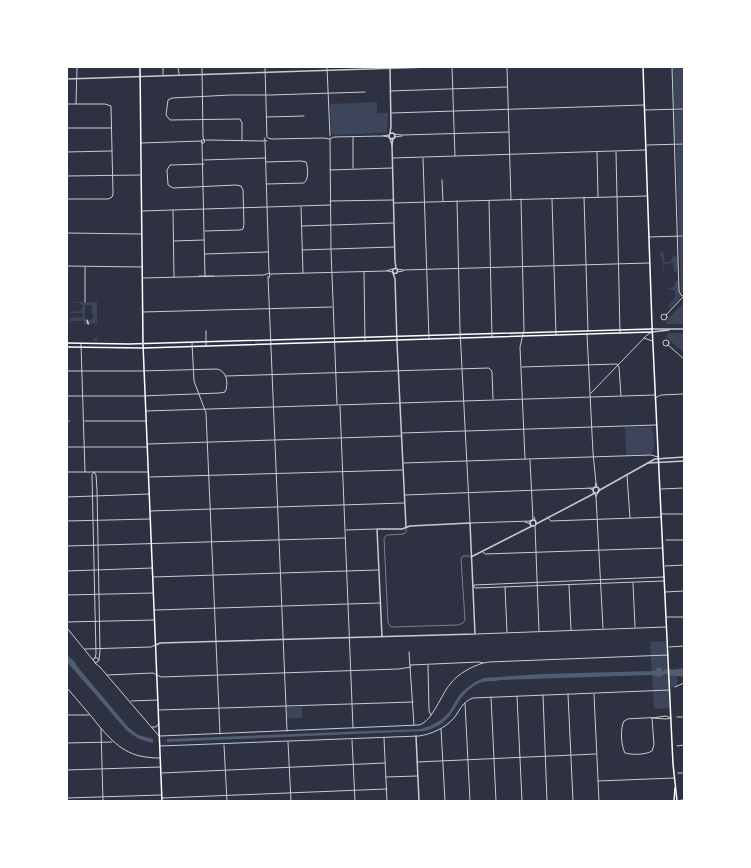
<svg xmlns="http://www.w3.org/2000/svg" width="751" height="868" viewBox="0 0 751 868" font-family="Rubik,sans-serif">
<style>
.green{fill:#3c4559;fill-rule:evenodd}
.water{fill:#4f5d75}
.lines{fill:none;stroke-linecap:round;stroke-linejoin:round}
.service{stroke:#caccd0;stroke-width:0.5}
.pedestrian{stroke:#caccd0;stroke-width:1}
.minor{stroke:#caccd0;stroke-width:1}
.tertiary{stroke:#caccd0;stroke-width:1.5}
.secondary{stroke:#fff;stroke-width:1.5}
</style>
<rect width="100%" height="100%" fill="#2d3142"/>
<g class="green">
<path d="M673,67H683L684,99L683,108L676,109L674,106Z"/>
<path d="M377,102V113H388L387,133L334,135L331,134L330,104Z"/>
<path d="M683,110L684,111V143H677L675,140L674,112L676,111Z"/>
<path d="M677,145H684V235H680L679,233L676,147Z"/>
<path d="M680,237H684V295L681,292L679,239Z"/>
<path d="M661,252H663L665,262H670L673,256H675L677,257L678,267L677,271L674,272L673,263L664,264V278L663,260L660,255Z"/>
<path d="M675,281H678L680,298L669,309V305L675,297V291L667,288L674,287Z"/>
<path d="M68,302H97V341H94V338L97,337V323L84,324V321L81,320V321H71L70,323V318L83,317L82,313H70V312L81,311L83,306L79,303ZM85,305H92V315H94V316L93,317L92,320H85Z"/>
<path d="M684,302V324H666V321Z"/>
<path d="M668,333H684V353L666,337Z"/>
<path d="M625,427H651C655,433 655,447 652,454L626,455Z"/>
<path d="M666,641L667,669H677V687H668L670,708L654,709L650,642Z"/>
<path d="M288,707H302V718H287V709Z"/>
</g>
<g class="water">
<path d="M67,655L75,662L76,665L128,727L138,735L153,739V743L139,739L127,731L67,662Z"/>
<path d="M657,668H662V672L664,671V669L672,670L684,668V677L664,674L660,677L652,675L500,680C491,683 484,679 474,686C451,701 458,722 425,731L167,742V739L420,729L430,726L442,719L449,712L458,697L463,691L475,682L484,678L542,674L652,671H655Z"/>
</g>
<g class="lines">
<path class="service" d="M406,528V532L404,534L387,535L384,538L388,623L391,627L458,625L463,623L465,620L461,559L463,556H469"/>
<path class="pedestrian" d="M87,320L89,324H88Z"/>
<g class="minor">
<path d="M163,67V75"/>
<path d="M178,67L179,74"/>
<path d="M202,67L203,137L204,140"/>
<path d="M265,67L267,137"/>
<path d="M327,67L330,136"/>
<path d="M452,67L455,156"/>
<path d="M507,67L511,200"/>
<path d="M672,67L679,291L681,295L684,297"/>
<path d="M684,67V69"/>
<path d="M390,91L507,87"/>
<path d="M67,104H105L111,106L113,194L112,197L108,199H67"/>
<path d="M76,104L77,67"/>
<path d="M645,110L684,109"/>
<path d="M392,113L644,105"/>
<path d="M267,117L304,116"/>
<path d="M67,128H111"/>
<path d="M394,134L402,135L509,132"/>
<path d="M383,136L389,137"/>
<path d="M353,137V168"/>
<path d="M394,137L402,136"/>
<path d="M265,138L264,140L267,141"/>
<path d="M268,138L271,139L324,138L329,139L334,137L382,136L389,135"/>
<path d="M330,139L331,249L337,404"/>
<path d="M202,140H205L204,143H202Z"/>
<path d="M206,140L264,141"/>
<path d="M242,140V123L240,119L170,120L166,115L168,100L172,98L231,95H270L365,92"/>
<path d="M265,141L269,271L270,275L269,278"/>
<path d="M141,143L202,141"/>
<path d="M202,143L205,277"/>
<path d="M647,145L684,144"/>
<path d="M67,152L112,151"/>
<path d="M597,152L598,197"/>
<path d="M616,152L620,333"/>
<path d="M393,158L645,150"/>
<path d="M423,158L429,339"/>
<path d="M204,160L266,158"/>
<path d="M266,162L301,161L306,162C308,168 309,179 304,183L267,184"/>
<path d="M204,164L170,165L167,170L168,185L173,188L236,185L241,186L243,190L244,224L243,229L240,230L205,231"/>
<path d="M330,170L392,168"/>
<path d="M67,176L140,175"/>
<path d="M442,180L443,201"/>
<path d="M584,197L588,331"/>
<path d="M521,199L524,330L520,347L525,459"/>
<path d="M552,199L556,335"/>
<path d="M330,201L393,200"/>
<path d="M457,201L460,330L470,523L532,521"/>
<path d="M489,201L492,337"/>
<path d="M394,203L647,196"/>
<path d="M301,207L303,273"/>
<path d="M173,210L174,277"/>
<path d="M142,211L330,205"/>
<path d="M302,226L393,223"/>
<path d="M67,233L141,234"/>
<path d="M649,237L684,236"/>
<path d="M174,241L204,240"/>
<path d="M302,250L394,247"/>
<path d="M205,254L268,252"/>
<path d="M67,266L142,267"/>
<path d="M85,267V302"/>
<path d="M397,269L403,270L649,263"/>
<path d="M387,271L393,272"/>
<path d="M364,272L365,341"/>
<path d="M397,272L403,271"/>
<path d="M270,274L386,271L392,269"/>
<path d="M199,276H214"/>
<path d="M268,276L287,731"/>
<path d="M143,278L264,275L269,273"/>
<path d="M67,284V297"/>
<path d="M143,312L332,307"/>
<circle cx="664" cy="317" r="3"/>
<path d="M666,315L683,297"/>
<path d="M206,331V346"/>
<path d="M587,334L593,453L596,483"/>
<path d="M644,338L652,341"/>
<circle cx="666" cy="343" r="3"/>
<path d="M192,343L194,381L206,413L220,734"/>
<path d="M81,344L85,472"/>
<path d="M668,345L684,359"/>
<path d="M522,367L617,364L619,367L621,396"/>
<path d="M684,367V376"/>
<path d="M67,371H140L217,369C227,371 229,384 225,392L220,393L141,396H67"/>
<path d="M226,376L489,368L491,370L492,372L493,399"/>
<path d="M591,393L647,335L652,332"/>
<path d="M655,398L661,395L684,394"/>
<path d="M340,406L353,728"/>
<path d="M146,411L655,395"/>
<path d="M67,421H69"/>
<path d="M85,421H146"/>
<path d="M402,433L656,425"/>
<path d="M148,444L401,436"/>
<path d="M67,447H147"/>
<path d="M530,460L533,520"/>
<path d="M404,463L651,455L658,457"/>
<path d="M67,472H148"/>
<path d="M94,472L96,475L97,490L100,651L99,660"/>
<path d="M94,472L92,475L96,654L95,658"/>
<path d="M627,475L630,518"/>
<path d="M150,477L402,470"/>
<path d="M595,487L596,483L597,487"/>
<path d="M589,488L593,490"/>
<path d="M661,489L684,488"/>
<path d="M595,494L596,497L603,628"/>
<path d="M405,495L594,488"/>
<path d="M67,497L149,494"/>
<path d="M596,497L598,492"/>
<path d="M150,511L404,503"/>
<path d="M661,514H684"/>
<path d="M534,517L535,520"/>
<path d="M547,517L551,521L661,517"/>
<path d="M67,521L150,519"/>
<path d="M525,522L531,524"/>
<path d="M535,526L539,631"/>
<path d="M346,530L376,529"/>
<path d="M666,540H684"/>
<path d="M67,546L345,538"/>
<path d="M483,552L485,554L662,548"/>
<path d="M665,566L684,565"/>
<path d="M67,571L152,568"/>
<path d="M153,577L378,570"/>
<path d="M633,583L635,627"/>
<path d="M474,585L664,577"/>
<path d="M569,585L571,630"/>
<path d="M474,586L475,588L664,581"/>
<path d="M505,587L507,632"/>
<path d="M665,592L684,591"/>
<path d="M67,595L153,593"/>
<path d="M155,610L380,603"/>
<path d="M667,617H684"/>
<path d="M67,622L154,620"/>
<path d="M67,628L93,660"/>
<path d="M476,634L666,627"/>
<path d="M669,647L684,646"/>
<path d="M85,649L151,647L155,645"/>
<path d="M409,652L414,725"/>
<circle cx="96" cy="660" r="2.5"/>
<path d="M95,663L100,667L159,736"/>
<path d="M410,665L479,662L483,663L489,662L668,655"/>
<path d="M428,665L429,711L431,715"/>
<path d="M107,675L153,673L161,677L399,669L411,667"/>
<path d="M675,687L684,683"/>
<path d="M67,688C78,701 89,713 99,726C118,748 130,758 160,758"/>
<path d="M568,694L573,801"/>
<path d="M594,694L599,801"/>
<path d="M543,695L547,801"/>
<path d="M517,696L522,801"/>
<path d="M491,697L496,801"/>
<path d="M131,701L157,700"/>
<path d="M465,703L470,801"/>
<path d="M159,710L413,702"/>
<path d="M67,715H89"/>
<path d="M677,717H684"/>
<path d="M652,718L654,745L652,751C645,755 632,755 625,753C621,746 620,728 624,721L628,719Z"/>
<path d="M652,718L666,716L671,718"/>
<path d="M652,718L666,719L671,718"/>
<path d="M152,727H156L159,723"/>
<path d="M101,729L103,801"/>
<path d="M441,729L445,801"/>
<path d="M160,736L419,725C433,721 441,694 451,683C459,673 471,667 483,663"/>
<path d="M384,738L387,801"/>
<path d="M352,740L355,801"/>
<path d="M288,742L291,801"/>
<path d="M67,743L112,742"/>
<path d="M224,745L227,801"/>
<path d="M160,746L419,736C432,734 445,728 454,718C460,710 463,701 473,698L670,690"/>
<path d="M677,746L684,745"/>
<path d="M417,762L596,754"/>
<path d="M67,770L160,767"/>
<path d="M162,773L385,763"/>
<path d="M678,773H684"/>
<path d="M386,777L417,776"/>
<path d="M598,781L674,778"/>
<path d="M67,798L161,795"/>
<path d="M162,798L387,789"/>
<path d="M681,800H684"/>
</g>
<g class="tertiary">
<path d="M67,79L429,67"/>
<path d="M390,133L391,126L390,67"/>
<circle cx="392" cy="136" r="3"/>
<path d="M390,138L392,145L395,261L396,268"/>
<path d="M392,145L393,138"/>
<circle cx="395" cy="271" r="2.5"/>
<path d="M393,273L395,279L397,343L406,527"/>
<path d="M652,329H684"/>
<path d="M652,332L669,330"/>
<path d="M648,463L684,461"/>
<circle cx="596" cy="490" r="3"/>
<path d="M598,491L655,459L684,457"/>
<circle cx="533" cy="523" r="3"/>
<path d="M536,524L595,493"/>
<path d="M471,557L532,526"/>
<path d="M156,645L160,643L475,634L470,523L410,526L402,529H377L382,637"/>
<path d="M416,736L419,801"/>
</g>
<g class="secondary">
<path d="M140,67L143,344L162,801"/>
<path d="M643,67L652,325L673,764L677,801"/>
<path d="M67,343L129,344L652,329"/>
<path d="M67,347L144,348L652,332"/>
<path d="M674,801L675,788"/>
</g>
</g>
<rect width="751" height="868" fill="none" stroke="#ffffff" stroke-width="136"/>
</svg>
